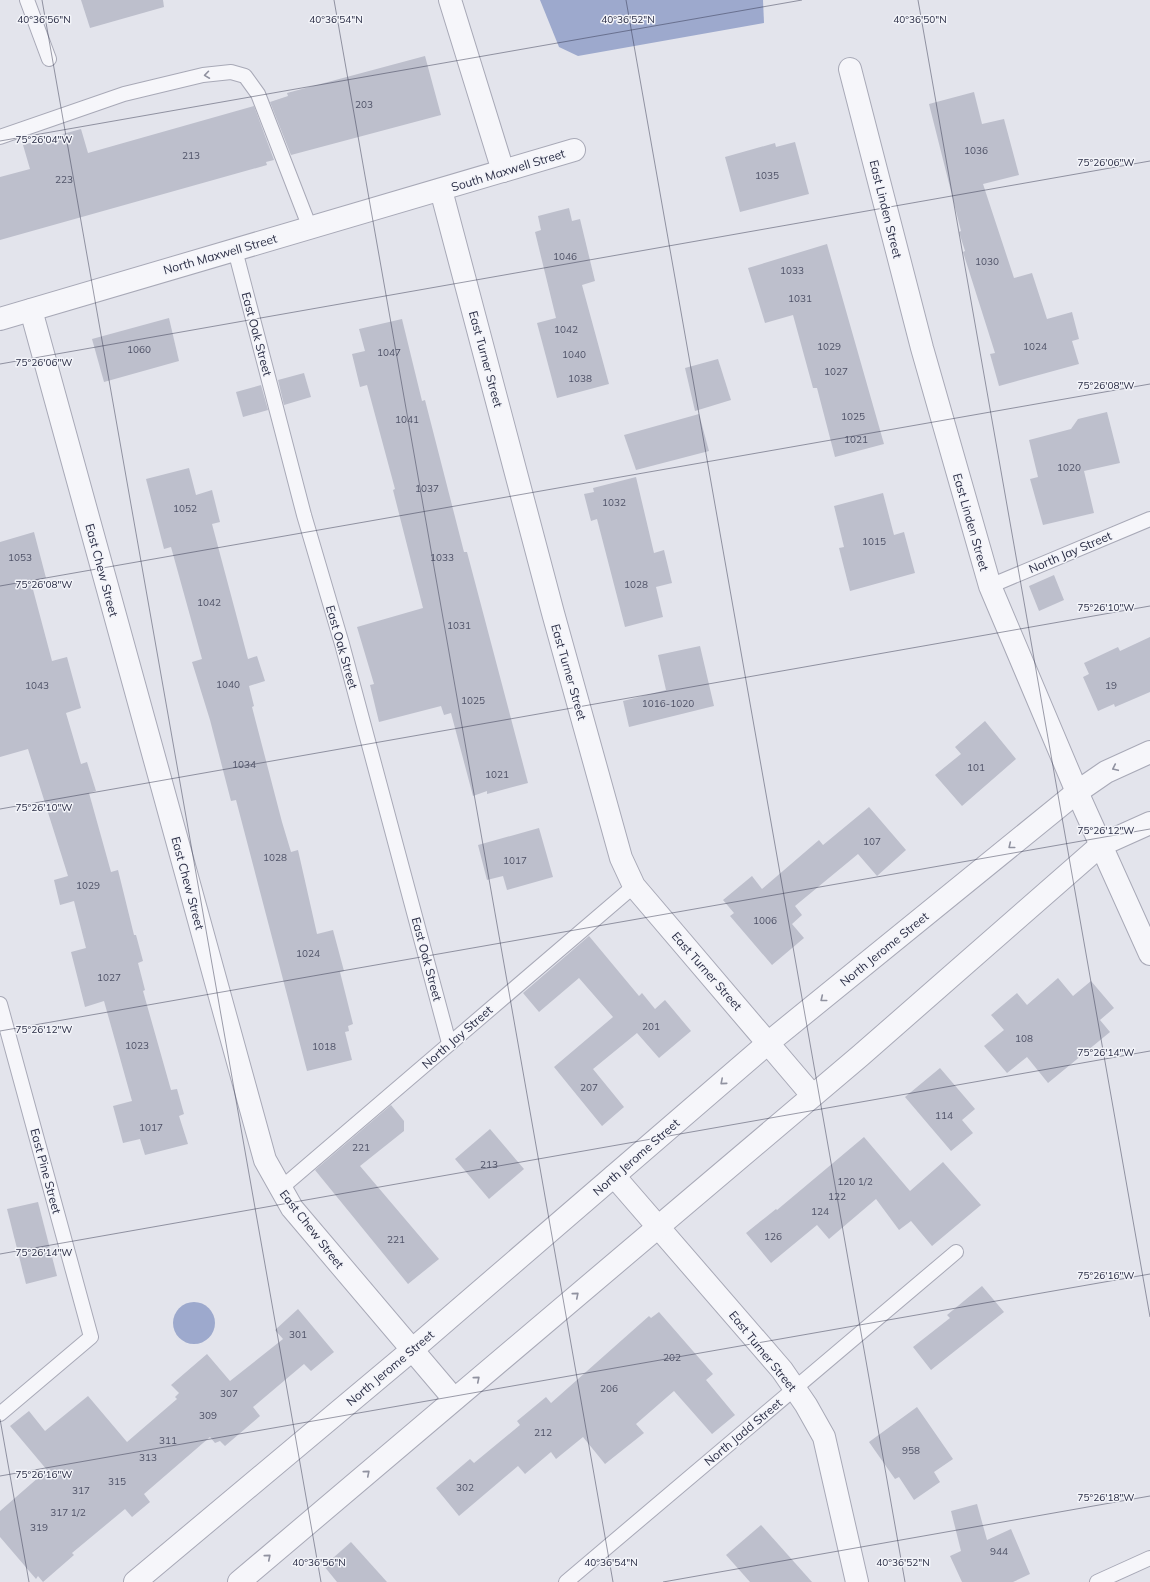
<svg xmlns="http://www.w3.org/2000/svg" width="1150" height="1582" viewBox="0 0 1150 1582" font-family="Mulish,sans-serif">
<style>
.water{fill:#9da9cd}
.building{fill:#bdbfcc}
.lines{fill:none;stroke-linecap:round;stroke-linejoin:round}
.lane-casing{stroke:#a8a9b7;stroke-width:16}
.street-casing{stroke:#a8a9b7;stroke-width:24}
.lane{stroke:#f6f6fa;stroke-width:14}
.street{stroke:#f6f6fa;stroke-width:22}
.oneway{stroke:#9092a0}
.ticks{fill:none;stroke:#2a2d45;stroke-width:1;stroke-opacity:0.45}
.labels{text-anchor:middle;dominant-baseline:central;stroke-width:3;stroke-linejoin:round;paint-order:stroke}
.number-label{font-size:10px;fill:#4f5267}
.street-label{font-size:12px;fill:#2a2d45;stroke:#f3f4f9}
.ticks-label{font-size:10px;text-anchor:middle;fill:#2a2d45;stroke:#f3f4f9;stroke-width:3;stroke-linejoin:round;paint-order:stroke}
</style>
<rect width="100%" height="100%" fill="#e3e4ec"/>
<g class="water">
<path d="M540,0H763L764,23L578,56L559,47Z"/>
<circle cx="194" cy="1323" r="21"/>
</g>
<g class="building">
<path d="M81,0H163L164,7L90,28Z"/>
<path d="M425,56L441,115L291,155L270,102L288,96L287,93Z"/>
<path d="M974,92L982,124L1004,119L1019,175L983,184L1014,278L1032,273L1047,319L1072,312L1079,339L1072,341L1079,364L999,386L990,354L995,353L963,252L965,251L959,232L961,231L929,104Z"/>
<path d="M254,106L274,160L266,162L267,165L0,240V177L30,169L23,145L81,129L88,153Z"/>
<path d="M795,142L809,194L740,212L725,157L775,143L776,147Z"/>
<path d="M569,208L572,221L580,219L595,281L582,285L609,384L557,398L537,323L556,318L535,232L541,230L538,216Z"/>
<path d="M827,244L884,444L835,457L817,388H813L793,315L765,323L748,268Z"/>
<path d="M169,318L179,361L104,382L92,339Z"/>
<path d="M402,319L422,401L425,400L464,552H467L528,783L487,794V791L473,796L451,713L444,715L441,706L379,722L370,685L374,684L357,627L423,608L393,490L395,489L367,385L360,387L352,354L365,351L359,329Z"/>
<path d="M718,359L731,400L695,411L685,368Z"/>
<path d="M304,373L311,397L284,405L278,380Z"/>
<path d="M261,385L268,410L243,417L236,392Z"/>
<path d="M1107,412L1120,463L1084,471L1094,513L1043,525L1030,479L1038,477L1029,440L1071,429L1078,419Z"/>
<path d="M699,414L709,451L636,470L624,435Z"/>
<path d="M189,468L196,495L212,490L220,522L212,524L248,659L257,656L265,681L249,686L254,706L252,707L282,822L291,852L298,850L317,934L333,930L344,971L340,972L353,1024L348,1026L349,1031L345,1032L352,1060L307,1071L236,800L231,801L210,720L192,662L202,659L171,547L164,549L146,479Z"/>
<path d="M636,477L654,553L664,550L672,583L656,587L663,617L625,627L597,519L591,521L584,494L594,492L593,488Z"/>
<path d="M883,493L894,535L904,532L915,573L850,591L839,548L844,547L834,506Z"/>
<path d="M34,532L46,578L31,582L52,661L67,657L81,708L66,713L81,764L87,762L96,791L89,793L111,872L118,870L134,935H136L143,961L138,963L145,990L143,991L171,1090L177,1089L184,1114L179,1116L188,1144L145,1155L140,1139L123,1143L113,1106L132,1101L104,1001L85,1007L71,952L86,948L74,901L60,905L54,880L68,876L28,749L0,757V542Z"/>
<path d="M1054,575L1064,600L1039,611L1029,586Z"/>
<path d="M1150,637V692L1115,707L1114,704L1098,711L1083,677L1089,674L1084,663L1118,647L1120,651Z"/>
<path d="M700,646L714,706L629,727L623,701L666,690L658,655Z"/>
<path d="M985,721L1016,759L962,806L935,775L961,754L955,747Z"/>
<path d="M869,807L906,850L877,876L858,854L795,906L802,915L792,924L804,938L772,965L730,916L734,913L723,900L752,876L762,889L819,840L823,845Z"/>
<path d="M539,828L553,877L507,890L503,876L487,880L478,845Z"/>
<path d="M589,936L639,996L642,993L655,1009L665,1000L691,1031L659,1058L637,1033L593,1069L624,1107L602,1126L554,1067L613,1017L579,978L539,1012L523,993Z"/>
<path d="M1058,978L1073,996L1091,981L1114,1008L1100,1020L1110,1032L1048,1083L1027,1057L1007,1073L984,1046L1004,1030L991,1015L1017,993L1027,1005Z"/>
<path d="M940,1068L975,1109L962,1120L973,1133L951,1151L905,1097Z"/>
<path d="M391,1105L404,1121V1131L360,1166L439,1259L408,1284L315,1170Z"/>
<path d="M490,1129L524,1169L489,1199L455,1159Z"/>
<path d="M864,1137L910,1191L943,1162L981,1205L932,1246L911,1221L899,1230L876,1199L829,1239L817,1225L771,1263L746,1233L776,1209L777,1210Z"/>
<path d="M38,1202L57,1276L26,1284L7,1209Z"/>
<path d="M982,1286L1004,1312L931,1370L913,1347L950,1318L947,1315Z"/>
<path d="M298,1309L334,1352L311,1371L304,1364L253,1407L260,1416L225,1446L220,1441L215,1443L210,1437L144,1494L150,1502L132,1517L125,1509L72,1553L74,1555L43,1582L38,1576L36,1579L0,1537V1511L47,1470L10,1426L29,1411L45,1431L88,1396L127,1442L177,1399L175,1397L179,1393L171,1385L207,1354L230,1381L283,1339L275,1330Z"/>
<path d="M659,1312L713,1374L706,1380L735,1415L712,1434L674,1391L636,1424L644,1433L605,1464L583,1437L556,1459L551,1452L525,1474L518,1466L459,1516L436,1488L470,1459L474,1463L520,1425L517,1421L546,1397L551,1403L649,1316L651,1318Z"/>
<path d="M917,1407L953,1459L934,1472L940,1482L914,1500L899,1477L895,1479L869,1442Z"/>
<path d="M977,1504L987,1540L1011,1529L1030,1574L1013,1582H962L950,1556L961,1551L951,1511Z"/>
<path d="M761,1525L812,1582H750L726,1555Z"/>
<path d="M351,1542L387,1582H337L324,1566Z"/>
</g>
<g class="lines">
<g class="lane-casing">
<g id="lane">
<path d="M27,0L49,59"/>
<path d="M0,137L124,94L203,75L231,72L245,76L258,94L310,228"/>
<path d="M235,250L304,515L342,644L449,1043"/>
<path d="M990,586L1150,519"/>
<path d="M0,1004L91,1337L0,1414"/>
<path d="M280,1189L634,886"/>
<path d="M566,1582L956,1252"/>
<path d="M1097,1582L1150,1558"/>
</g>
</g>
<g class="street-casing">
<g id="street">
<path d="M450,0L503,171"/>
<path d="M850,69L922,348L990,586L1077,792L1150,954"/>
<path d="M441,190L553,613L621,858L634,886L812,1095"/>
<path d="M31,310L265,1160L292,1208L454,1399"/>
<path d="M0,319L574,150"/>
<path d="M614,1176L782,1370L806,1405L824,1437L857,1582"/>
<path d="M135,1582L412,1350L768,1043L1077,792L1106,772L1150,752"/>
<path d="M239,1582L860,1056L1101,845L1150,823"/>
</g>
</g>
<use href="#lane" class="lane"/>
<use href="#street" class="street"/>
</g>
<defs><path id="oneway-chevron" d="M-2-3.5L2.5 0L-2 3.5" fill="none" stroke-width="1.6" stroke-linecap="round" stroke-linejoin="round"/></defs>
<g class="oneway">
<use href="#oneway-chevron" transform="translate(207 75) rotate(172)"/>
<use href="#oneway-chevron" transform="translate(1115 768) rotate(155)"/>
<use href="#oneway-chevron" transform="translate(1011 846) rotate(141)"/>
<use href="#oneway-chevron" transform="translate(823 999) rotate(141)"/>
<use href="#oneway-chevron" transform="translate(723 1082) rotate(139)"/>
<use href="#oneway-chevron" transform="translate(576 1295) rotate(-40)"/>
<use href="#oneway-chevron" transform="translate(477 1379) rotate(-40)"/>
<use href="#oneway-chevron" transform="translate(367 1473) rotate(-40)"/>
<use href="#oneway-chevron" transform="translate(268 1557) rotate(-40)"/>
</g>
<path class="ticks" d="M42,0L321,1582M334,0L613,1582M626,0L905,1582M918,0L1150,1317M0,141L802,0M0,364L1150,161M0,586L1150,384M0,809L1150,606M0,1031L1150,829M0,1254L1150,1051M0,1419L29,1582M0,1476L1150,1274M663,1582L1150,1496"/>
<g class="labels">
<g class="number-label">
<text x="364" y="104">203</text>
<text x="976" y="150">1036</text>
<text x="191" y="155">213</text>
<text x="767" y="175">1035</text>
<text x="64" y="179">223</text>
<text x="565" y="256">1046</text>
<text x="987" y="261">1030</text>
<text x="792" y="270">1033</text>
<text x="800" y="298">1031</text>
<text x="566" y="329">1042</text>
<text x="829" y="346">1029</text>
<text x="1035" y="346">1024</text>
<text x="139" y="349">1060</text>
<text x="389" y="352">1047</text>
<text x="574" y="354">1040</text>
<text x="836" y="371">1027</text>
<text x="580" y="378">1038</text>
<text x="853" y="416">1025</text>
<text x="407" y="419">1041</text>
<text x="856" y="439">1021</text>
<text x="1069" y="467">1020</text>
<text x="427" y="488">1037</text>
<text x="614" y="502">1032</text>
<text x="185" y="508">1052</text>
<text x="874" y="541">1015</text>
<text x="20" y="557">1053</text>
<text x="442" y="557">1033</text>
<text x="636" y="584">1028</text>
<text x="209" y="602">1042</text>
<text x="459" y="625">1031</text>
<text x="228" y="684">1040</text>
<text x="37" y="685">1043</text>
<text x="1111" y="685">19</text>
<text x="473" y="700">1025</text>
<text x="668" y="703">1016-1020</text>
<text x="244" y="764">1034</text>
<text x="976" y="767">101</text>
<text x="497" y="774">1021</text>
<text x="872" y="841">107</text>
<text x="275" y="857">1028</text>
<text x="515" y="860">1017</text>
<text x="88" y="885">1029</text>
<text x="765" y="920">1006</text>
<text x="308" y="953">1024</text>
<text x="109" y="977">1027</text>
<text x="651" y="1026">201</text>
<text x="1024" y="1038">108</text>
<text x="137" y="1045">1023</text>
<text x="324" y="1046">1018</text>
<text x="589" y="1087">207</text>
<text x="944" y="1115">114</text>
<text x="151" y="1127">1017</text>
<text x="361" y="1147">221</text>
<text x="489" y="1164">213</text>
<text x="855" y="1181">120 1/2</text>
<text x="837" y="1196">122</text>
<text x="820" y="1211">124</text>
<text x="773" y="1236">126</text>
<text x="396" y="1239">221</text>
<text x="298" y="1334">301</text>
<text x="672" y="1357">202</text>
<text x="609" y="1388">206</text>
<text x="229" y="1393">307</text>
<text x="208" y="1415">309</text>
<text x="543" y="1432">212</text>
<text x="168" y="1440">311</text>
<text x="911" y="1450">958</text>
<text x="148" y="1457">313</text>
<text x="117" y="1481">315</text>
<text x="465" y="1487">302</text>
<text x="81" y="1490">317</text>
<text x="68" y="1512">317 1/2</text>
<text x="39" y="1527">319</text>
<text x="999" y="1551">944</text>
</g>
<g class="street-label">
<text transform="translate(508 170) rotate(-17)">South Maxwell Street</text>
<text transform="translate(886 209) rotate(76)">East Linden Street</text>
<text transform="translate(220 254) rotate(-16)">North Maxwell Street</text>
<text transform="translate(257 334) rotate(75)">East Oak Street</text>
<text transform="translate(486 359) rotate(75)">East Turner Street</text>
<text transform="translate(971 522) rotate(74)">East Linden Street</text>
<text transform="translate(1070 552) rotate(-23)">North Jay Street</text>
<text transform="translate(102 570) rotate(75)">East Chew Street</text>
<text transform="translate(342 647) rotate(74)">East Oak Street</text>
<text transform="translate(569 672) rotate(74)">East Turner Street</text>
<text transform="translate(188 883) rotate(75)">East Chew Street</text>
<text transform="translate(884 949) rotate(-39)">North Jerome Street</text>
<text transform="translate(427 959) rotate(75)">East Oak Street</text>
<text transform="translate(707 971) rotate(49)">East Turner Street</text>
<text transform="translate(457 1037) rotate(-41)">North Jay Street</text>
<text transform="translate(636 1157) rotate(-41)">North Jerome Street</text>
<text transform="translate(46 1171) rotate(75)">East Pine Street</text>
<text transform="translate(312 1229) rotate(52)">East Chew Street</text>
<text transform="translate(763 1351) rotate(51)">East Turner Street</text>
<text transform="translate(390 1368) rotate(-40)">North Jerome Street</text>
<text transform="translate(743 1432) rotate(-40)">North Jadd Street</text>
</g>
</g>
<g class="ticks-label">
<text x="44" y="23">40°36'56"N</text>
<text x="336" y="23">40°36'54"N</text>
<text x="628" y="23">40°36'52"N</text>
<text x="920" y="23">40°36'50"N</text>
<text x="44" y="143">75°26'04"W</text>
<text x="1106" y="166">75°26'06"W</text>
<text x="44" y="366">75°26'06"W</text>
<text x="1106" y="389">75°26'08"W</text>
<text x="44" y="588">75°26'08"W</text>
<text x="1106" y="611">75°26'10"W</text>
<text x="44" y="811">75°26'10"W</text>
<text x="1106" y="834">75°26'12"W</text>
<text x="44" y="1033">75°26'12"W</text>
<text x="1106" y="1056">75°26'14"W</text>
<text x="44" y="1256">75°26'14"W</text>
<text x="1106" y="1279">75°26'16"W</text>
<text x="44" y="1478">75°26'16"W</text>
<text x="1106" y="1501">75°26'18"W</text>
<text x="319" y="1566">40°36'56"N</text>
<text x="611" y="1566">40°36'54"N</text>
<text x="903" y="1566">40°36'52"N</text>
</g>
</svg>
